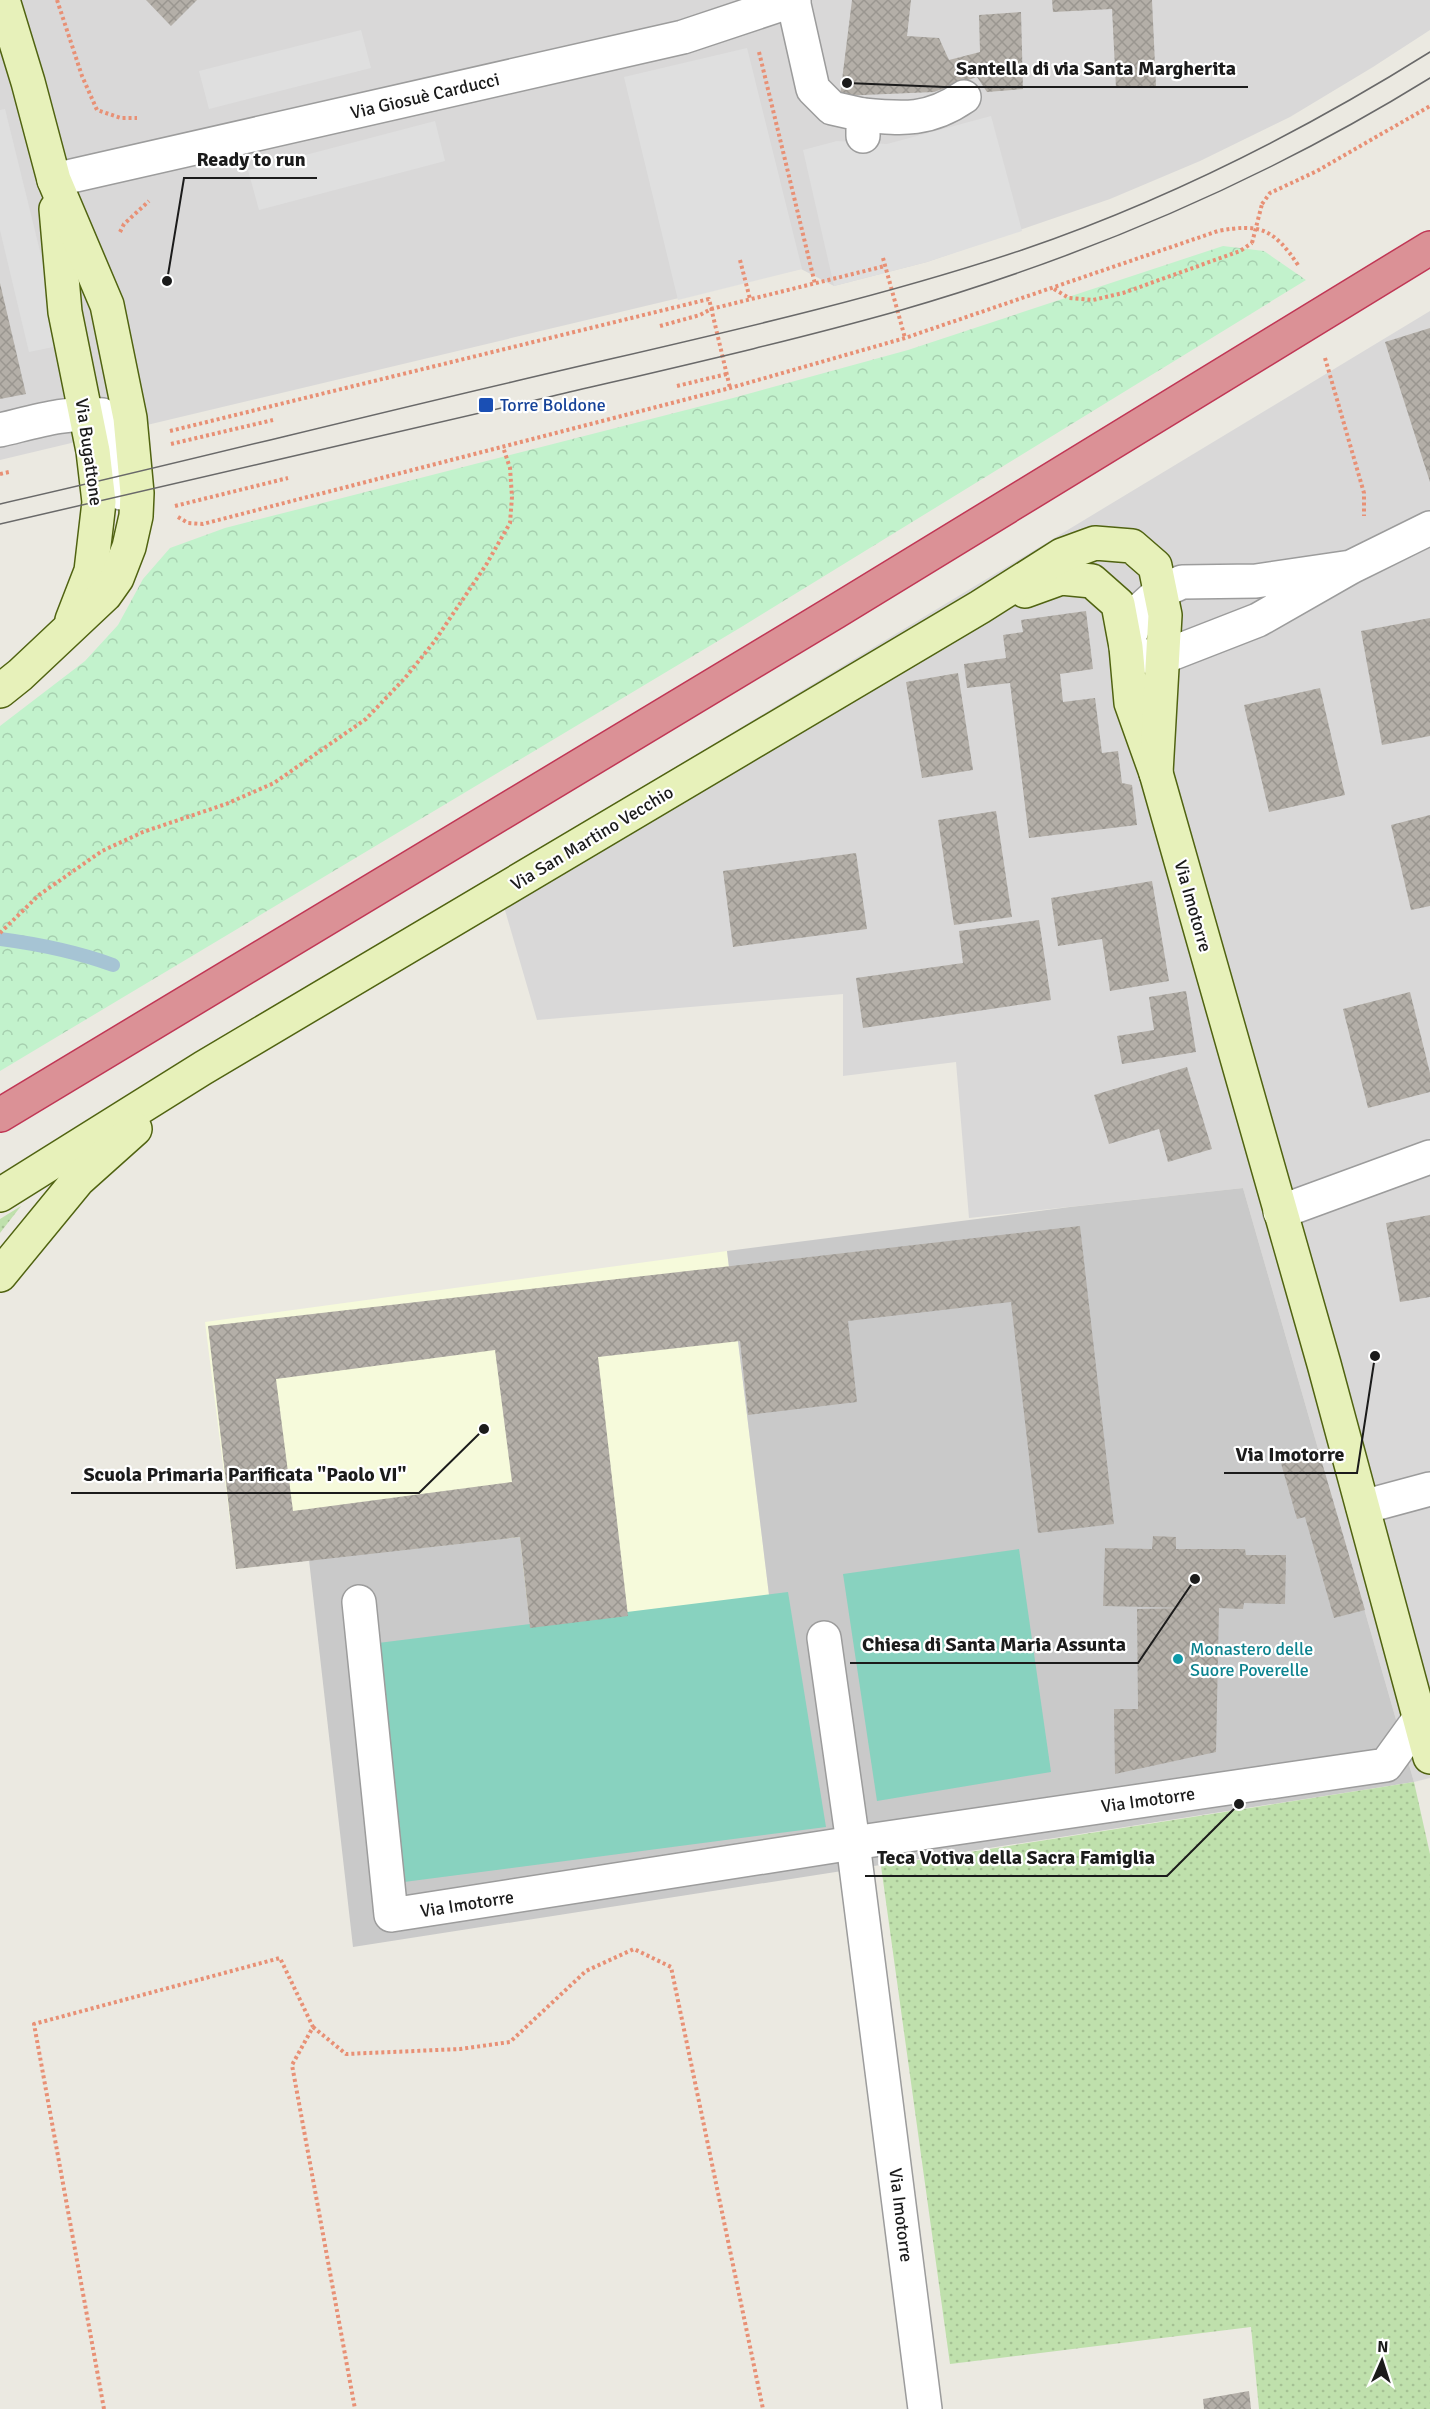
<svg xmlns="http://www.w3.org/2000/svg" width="1430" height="2409" viewBox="0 0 1430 2409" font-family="Signika,sans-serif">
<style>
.residential{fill:#d9d8d8}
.education{fill:#f6fadb}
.religious{fill:#c9c9c9}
.grass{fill:url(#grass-dots)}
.park{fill:url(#park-crowns)}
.pitch{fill:#88d2bf}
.parking{fill:#dfdfdf}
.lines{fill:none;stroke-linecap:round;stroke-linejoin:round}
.stream{stroke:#a6c4d4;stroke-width:14}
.building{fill:url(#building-cross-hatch);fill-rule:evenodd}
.street-casing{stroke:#9c9c9c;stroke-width:36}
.secondary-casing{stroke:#506311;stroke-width:36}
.highway-casing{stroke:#c03755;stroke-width:36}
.path{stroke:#e89075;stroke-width:4;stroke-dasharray:3 3;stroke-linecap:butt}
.street{stroke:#fff;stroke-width:33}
.secondary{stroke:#e7f1ba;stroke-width:33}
.highway{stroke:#db9196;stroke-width:33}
.tram{stroke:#696969;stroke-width:1.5}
.path-bridge{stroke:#e89075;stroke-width:4;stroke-dasharray:3 3;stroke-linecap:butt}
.transit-dot{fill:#1a4fb4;stroke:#fff;stroke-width:2}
.culture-dot{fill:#0f9aa8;stroke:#fff;stroke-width:2}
.labels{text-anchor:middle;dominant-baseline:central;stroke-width:4.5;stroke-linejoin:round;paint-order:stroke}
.street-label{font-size:18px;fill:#1b1b1b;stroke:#fff}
.transit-label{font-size:18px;fill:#164399;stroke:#fff;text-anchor:start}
.culture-label{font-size:18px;fill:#0d838f;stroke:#fff;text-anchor:start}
.leader{fill:none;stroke:#1b1b1b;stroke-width:2}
.callout-dot{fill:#1b1b1b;stroke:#fff;stroke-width:2}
.callout-label{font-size:20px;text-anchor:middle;font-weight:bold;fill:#1b1b1b;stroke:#fff;stroke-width:4.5;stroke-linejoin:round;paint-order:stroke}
</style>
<defs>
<pattern id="grass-dots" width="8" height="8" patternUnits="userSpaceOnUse" patternTransform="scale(1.5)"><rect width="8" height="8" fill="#bfe0ac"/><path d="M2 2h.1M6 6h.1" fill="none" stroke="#a4c093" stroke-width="1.8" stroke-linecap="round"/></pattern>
<pattern id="park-crowns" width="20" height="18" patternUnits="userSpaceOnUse" patternTransform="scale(1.5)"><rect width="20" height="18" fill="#c2f2cc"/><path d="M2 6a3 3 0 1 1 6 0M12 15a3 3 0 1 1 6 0" fill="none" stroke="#a6cfaf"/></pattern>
<pattern id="building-cross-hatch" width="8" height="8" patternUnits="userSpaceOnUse" patternTransform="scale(1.5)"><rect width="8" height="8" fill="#b4afa8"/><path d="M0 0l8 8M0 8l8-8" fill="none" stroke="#9a9690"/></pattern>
</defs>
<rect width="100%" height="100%" fill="#ebe9e1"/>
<g class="residential">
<path d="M0,0H1430V30L1373,67L1290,117L1200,161L1110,199L927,262L834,286L801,269L0,460Z"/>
<path d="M1430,311V1778L1414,1782L1243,1188L969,1218L956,1062L843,1076V994L537,1020L495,876Z"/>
</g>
<path class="education" d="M727,1251L769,1595L628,1616L309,1560L236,1569L205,1322Z"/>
<path class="religious" d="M1243,1188L1414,1782L353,1947L309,1560L520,1537L530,1628L769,1595L727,1251L1070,1207Z"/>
<g class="grass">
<path d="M21,1206L0,1233V1219Z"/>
<path d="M1414,1782L1430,1854V2409H1259L1251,2327L950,2364L881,1866Z"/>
</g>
<path class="park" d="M1223,246L1264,251L1306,280L743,626L0,1071V726L85,661L118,625L143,579L170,548L225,528L733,398L908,350Z"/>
<g class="pitch">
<path d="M1019,1549L1051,1772L877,1801L843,1574Z"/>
<path d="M788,1592L826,1827L404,1882L378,1643Z"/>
</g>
<g class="parking">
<path d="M361,30L371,68L209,109L199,71Z"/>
<path d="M747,48L802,269L678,300L624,77Z"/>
<path d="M5,109L63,345L29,352L0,230V110Z"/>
<path d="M991,116L1022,231L927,262L834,286L803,150L837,141L887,144Z"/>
<path d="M435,121L445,161L259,210L248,170Z"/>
</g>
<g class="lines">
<path class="stream" d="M0,939C38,944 77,952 113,965"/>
</g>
<g class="building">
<path d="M146,0H197L171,26Z"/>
<path d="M852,0H911L907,36L939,38L949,60L980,52L979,15L1021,12L1023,89L987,92L977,77L934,92L840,96Z"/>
<path d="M1052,0H1152L1156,86L1116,88L1112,9L1053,12Z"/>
<path d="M0,283L26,394L0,399Z"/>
<path d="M1430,328V482L1385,342Z"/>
<path d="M1086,611L1093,669L1060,674L1063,702L1095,698L1102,753L1118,751L1122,783L1132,785L1137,825L1029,838L1010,683L967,688L964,664L1006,658L1003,635L1023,632L1021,620Z"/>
<path d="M1430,618V736L1382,745L1361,631Z"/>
<path d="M958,673L973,770L922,778L906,682Z"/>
<path d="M1320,688L1345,795L1269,812L1244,705Z"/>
<path d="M996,811L1012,917L954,925L938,820Z"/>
<path d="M1430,815V906L1411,910L1391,825Z"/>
<path d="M856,853L867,929L733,947L723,871Z"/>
<path d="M1152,881L1169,981L1110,991L1102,939L1058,946L1051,898Z"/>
<path d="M1039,920L1051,1000L863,1028L856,978L963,963L959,931Z"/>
<path d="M1186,991L1196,1052L1122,1064L1117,1036L1154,1030L1149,997Z"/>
<path d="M1410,992L1430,1073V1092L1368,1108L1343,1009Z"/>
<path d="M1187,1067L1212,1149L1168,1162L1159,1129L1109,1144L1094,1095Z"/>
<path d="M1430,1215V1297L1400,1302L1386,1223Z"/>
<path d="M1080,1226L1114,1524L1038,1533L1011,1302L848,1321L857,1402L748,1415L740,1341L598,1357L628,1616L530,1628L520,1537L236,1569L208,1326ZM495,1350L512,1482L293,1511L276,1379Z"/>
<path d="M1318,1449L1365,1610L1334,1618L1305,1517L1297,1519L1280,1460Z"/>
<path d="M1153,1536L1176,1537V1549H1245L1246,1555H1286L1285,1604L1244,1603L1243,1609L1219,1608L1216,1752L1115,1774L1114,1709H1138L1137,1609L1190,1608L1103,1606L1105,1548L1152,1549Z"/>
<path d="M1249,2391L1251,2409H1204L1203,2399Z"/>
</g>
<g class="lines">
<g class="street-casing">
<g id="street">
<path d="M793,0L813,89L832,108L863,115V136"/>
<path d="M863,115C904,119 929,121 964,97"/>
<path d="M54,180L683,37L794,0"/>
<path d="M0,430C34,422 67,411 102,415L112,426L118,460L121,493"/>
<path d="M1351,567L1256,581L1182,582L1160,592L1139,611L1126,647L1143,656L1163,657L1258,620L1351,567L1430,528"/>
<path d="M1280,1212L1430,1157"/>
<path d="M1363,1507L1430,1489"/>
<path d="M359,1602L391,1915L853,1843L1386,1765L1420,1718"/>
<path d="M824,1638L853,1843L925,2409"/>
</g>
</g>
<g class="secondary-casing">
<g id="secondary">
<path d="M56,209L65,312L93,451L99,502L91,571L72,620"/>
<path d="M1025,591L1061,578L1092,581L1118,604L1126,647L1131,703L1156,773L1324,1364L1430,1757"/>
<path d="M0,691L20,675L105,595L117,578L129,547L136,516L137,493L130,418L107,305L54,180L28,82L3,0"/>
<path d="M0,1195L203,1068L980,607L1062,555L1095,543L1132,546L1155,566L1165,615L1156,773"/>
<path d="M0,1275L78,1180L135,1129"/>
</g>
</g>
<g class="highway-casing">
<path id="highway" d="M0,1115L835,612L1430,248"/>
</g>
<g class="path">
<path d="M57,0L82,76L97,110L121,118H137"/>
<path d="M759,52L815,284"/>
<path d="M1262,204L1270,193L1317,171L1430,106"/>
<path d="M120,232L124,224L149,201"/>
<path d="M883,258L905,338"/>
<path d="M740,260L750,299"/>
<path d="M1054,289L1069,298L1093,300L1123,293L1240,251L1252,243"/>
<path d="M660,326L700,315L711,309L885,266"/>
<path d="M1325,358L1364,493V516"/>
<path d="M677,386L727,374"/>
<path d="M170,431L709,299L730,388"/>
<path d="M171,444L273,420"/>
<path d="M0,474L9,472"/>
<path d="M175,506L288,478"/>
<path d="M178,517L188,523L203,524L730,388L905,338L1218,231C1260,223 1274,229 1298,265"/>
<path d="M0,933L39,895L102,851L143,832L226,804L274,783L366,719L405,678L434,642L486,565L510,523L512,497L510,468L503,447"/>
<path d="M313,2027L346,2054L460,2049L510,2042L586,1971L634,1949L671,1967L763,2409"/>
<path d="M104,2409L34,2024L280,1958L313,2027L292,2065L355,2409"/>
</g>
<use href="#street" class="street"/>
<use href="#secondary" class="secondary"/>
<use href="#highway" class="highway"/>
<g class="tram">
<path d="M0,504C172,465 344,421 516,381C685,341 857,305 1022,250C1165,201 1302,132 1430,52"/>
<path d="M0,524C184,481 369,439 553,396C668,369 784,343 898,311C1085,257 1265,180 1430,78"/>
</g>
<path class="path-bridge" d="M1252,243L1262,204"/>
</g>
<rect class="transit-dot" x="478" y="397" width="16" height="16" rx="3"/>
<circle class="culture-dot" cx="1178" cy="1659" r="6"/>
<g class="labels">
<g class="street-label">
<text transform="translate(425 96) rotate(-13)">Via Giosuè Carducci</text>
<text transform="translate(89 452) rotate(82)">Via Bugattone</text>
<text transform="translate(592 838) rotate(-31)">Via San Martino Vecchio</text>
<text transform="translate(1193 906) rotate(74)">Via Imotorre</text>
<text transform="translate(1148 1800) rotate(-8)">Via Imotorre</text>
<text transform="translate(467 1904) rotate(-9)">Via Imotorre</text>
<text transform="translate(901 2215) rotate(83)">Via Imotorre</text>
</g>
<g class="transit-label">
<text x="500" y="405">Torre Boldone</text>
</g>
<g class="culture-label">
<text x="1190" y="1649">Monastero delle<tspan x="1190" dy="21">Suore Poverelle</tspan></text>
</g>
</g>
<path class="leader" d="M847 83L944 87H1248M167 281L184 178H317M1375 1356L1357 1473H1224M484 1429L419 1493H71M1195 1579L1138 1663H850M1239 1804L1167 1876H865"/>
<g class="callout-dot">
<circle cx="847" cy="83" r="6"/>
<circle cx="167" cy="281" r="6"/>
<circle cx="1375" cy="1356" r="6"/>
<circle cx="484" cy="1429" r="6"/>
<circle cx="1195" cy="1579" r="6"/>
<circle cx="1239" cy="1804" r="6"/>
</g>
<g class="callout-label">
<text x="1096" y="75">Santella di via Santa Margherita</text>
<text x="251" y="166">Ready to run</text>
<text x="1290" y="1461">Via Imotorre</text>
<text x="245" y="1481">Scuola Primaria Parificata "Paolo VI"</text>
<text x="994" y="1651">Chiesa di Santa Maria Assunta</text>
<text x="1016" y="1864">Teca Votiva della Sacra Famiglia</text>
</g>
<g transform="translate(1382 2361) rotate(3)" stroke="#ffffff" stroke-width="4.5" paint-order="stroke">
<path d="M0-4.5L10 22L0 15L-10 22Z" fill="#1b1b1b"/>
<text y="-9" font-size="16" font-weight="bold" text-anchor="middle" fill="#1b1b1b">N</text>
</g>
</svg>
